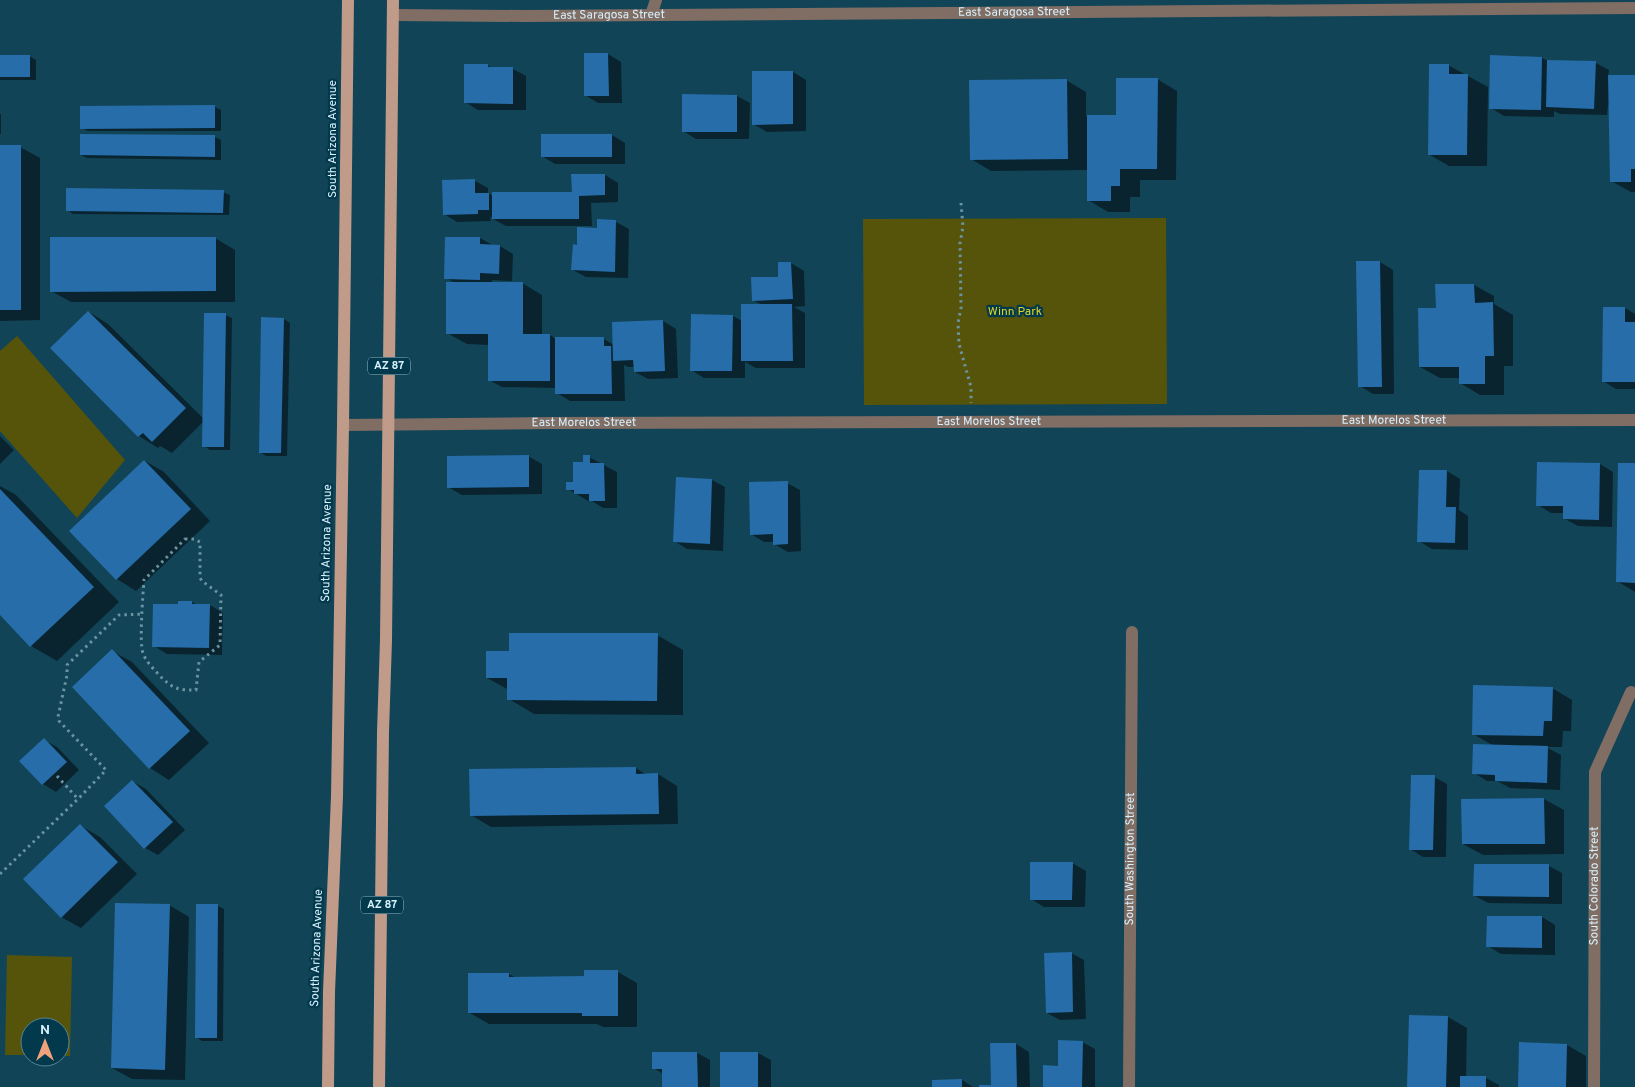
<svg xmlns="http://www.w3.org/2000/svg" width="1635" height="1087" viewBox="0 0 1635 1087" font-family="Overpass,sans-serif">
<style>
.green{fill:#56540a}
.shadow{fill:#0007}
.building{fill:#266da9}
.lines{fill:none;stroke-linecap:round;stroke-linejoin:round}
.path{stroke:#6b93a2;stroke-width:3;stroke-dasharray:2.5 4;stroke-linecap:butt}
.service{stroke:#806d64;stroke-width:12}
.minor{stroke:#806d64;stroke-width:12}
.primary{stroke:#c19b89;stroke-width:12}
.labels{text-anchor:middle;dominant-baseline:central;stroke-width:4.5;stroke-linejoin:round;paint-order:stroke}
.shield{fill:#02394c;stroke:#98bac8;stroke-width:1}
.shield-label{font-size:11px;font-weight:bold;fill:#d8f1fd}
.street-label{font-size:12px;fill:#d8f1fd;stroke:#02394c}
.park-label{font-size:12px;fill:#dcd727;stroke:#02394c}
</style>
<rect width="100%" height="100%" fill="#114457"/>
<g class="green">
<path d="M1166,218L1167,404L864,405L863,219Z"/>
<path d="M17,336L125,460L77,518L0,431V351Z"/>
<path d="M7,955L72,957L70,1056H60V1027H30V1055H5Z"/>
</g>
<g class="shadow">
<path d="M585,54H608L621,62L622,103H598L585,95Z"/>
<path d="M0,56H29L36,60V80H0Z"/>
<path d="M1491,57L1542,58L1548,61L1596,63L1609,70L1608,77L1635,76V192H1631L1611,181L1610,105H1608L1607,115L1560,114L1554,111V117L1504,116L1491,108Z"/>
<path d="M487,65L494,69H513L526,76V110H478L465,102Z"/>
<path d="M1448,65L1488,87L1487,166H1449L1430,155Z"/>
<path d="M793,72L806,80V131L767,132L753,124Z"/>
<path d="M1157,79L1177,91L1176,180H1140V197H1130V212H1108L1088,200V170L991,171L971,159L1066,80L1086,92V116H1117Z"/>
<path d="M737,96L750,103L749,139H696L683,131Z"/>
<path d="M215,107L221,110V131H88L82,128Z"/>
<rect x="0" y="114" width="1" height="20"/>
<path d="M612,135L625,143V164H555L542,156Z"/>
<path d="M215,137L221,140V160L87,158L81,155Z"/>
<path d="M0,146L20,147L40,158V320L0,321Z"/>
<path d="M605,175L618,183V202L591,203L592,226H506L493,219V217H490L491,221L457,222L444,214L475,181L488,188V193L493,196L573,193Z"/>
<path d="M223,192L230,195L229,215L73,214L67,210Z"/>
<path d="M598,221L616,222L629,229L628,278L586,277L573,270L578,246L598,229Z"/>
<path d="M215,238L235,250V302H71L51,291Z"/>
<path d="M480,238L494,246H500L513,254L512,281L492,280V283H522L542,295V335H550L556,339H604L614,345L663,321L676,329L678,378L648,379L635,372L634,367H628L624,365L625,401H570L557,393V388L502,387L489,380V345L467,344L447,333L455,283L446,278Z"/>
<path d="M1380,262L1393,270L1394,394H1373L1360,386Z"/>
<path d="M791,263L804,271L805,306L794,307L805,313V368H756L745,362V378H704L691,370L733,316L742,321L762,305L753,300L779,278V264Z"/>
<path d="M1474,285L1494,296V304L1513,315V366H1504V395H1480L1460,383V378H1440L1420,367L1437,310Z"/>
<path d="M1625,308L1635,314V389H1616L1603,381Z"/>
<path d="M89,312L108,324L204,419L225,315L232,318L230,450H210L204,446V421L172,453L160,446L158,448L139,436Z"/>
<path d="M284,319L290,323L287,456H266L260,452Z"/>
<path d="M0,436L14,450L0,464Z"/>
<path d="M528,456L542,464V494L462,495L448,487Z"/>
<path d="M589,457L617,472V508H603L592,501H588L568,489L574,483L584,463Z"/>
<path d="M145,461L164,472L210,521L136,591L117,579Z"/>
<path d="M1600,464L1613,472L1612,527L1578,526L1565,519V513H1551L1538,505Z"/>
<path d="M1635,464V592L1617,581Z"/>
<path d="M1447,471L1460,479L1459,510L1468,516V550L1432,549L1419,541Z"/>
<path d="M677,479L712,480L725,487L723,551L687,549L674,541Z"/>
<path d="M787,483L800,490L801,551L788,552L774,544V542H764L751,534Z"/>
<path d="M0,486L16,495L119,602L57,661L31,646L0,613Z"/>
<path d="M179,602H192L197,605H210L223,613L222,655L167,654L154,646L179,606Z"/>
<path d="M657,635L683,650V715L534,714L509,699V690L487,678L510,652Z"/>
<path d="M112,651L132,662L209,743L169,780L150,768Z"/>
<path d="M1552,688L1572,700L1571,731H1563L1562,747H1546L1561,755L1560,790L1510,788L1497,781H1487L1474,773L1494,746L1473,734Z"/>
<path d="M44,740L57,747L79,770L56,792L43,784Z"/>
<path d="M636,768L647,775L658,774L677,786L678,824L491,827L471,815Z"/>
<path d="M1434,777L1447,784L1446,857H1423L1410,849Z"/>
<path d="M132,781L146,789L185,830L158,855L145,848Z"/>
<path d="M1544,799L1564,810V854L1483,855L1463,844V800Z"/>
<path d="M81,826L100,837L137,874L81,928L61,917Z"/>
<path d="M1072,863L1086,871L1085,907H1044L1031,899Z"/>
<path d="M1549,866L1562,873V904L1488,903L1475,896Z"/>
<path d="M169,905L189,917L185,1080L132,1079L112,1068Z"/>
<path d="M218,906L224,909L223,1041H202L196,1037Z"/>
<path d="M1488,917H1542L1555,925V955L1501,954L1488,946Z"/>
<path d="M1071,953L1084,960L1086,1019L1060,1020L1047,1013Z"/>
<path d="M618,972L637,983V1027H603L597,1024H489L470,1013L509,974L516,978L585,977Z"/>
<path d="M1448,1017L1467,1028L1466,1078H1486L1499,1085V1087H1408Z"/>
<path d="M1082,1042L1095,1049V1087H1044L1059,1067Z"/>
<path d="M1016,1044L1029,1052L1030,1087H933L962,1080L973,1087L992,1086Z"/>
<path d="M1567,1045L1586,1056V1087H1519Z"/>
<path d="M697,1053L710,1060V1087H664L663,1074L654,1068Z"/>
<path d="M758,1053L771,1060V1087H721Z"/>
</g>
<g class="building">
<path d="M584,53H608L609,96H584Z"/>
<rect x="0" y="55" width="30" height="22"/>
<path d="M1490,55L1542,57L1541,110L1489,109Z"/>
<path d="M1547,60L1596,61L1594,109L1546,107Z"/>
<path d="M464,64H488V67H513V104L464,103Z"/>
<path d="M1429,64H1449V74H1468L1467,155H1428Z"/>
<path d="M752,71H793V124L752,125Z"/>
<path d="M1608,75H1635V169H1631V182H1610Z"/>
<path d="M1116,78H1158L1157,169H1120V186H1111V201H1087V115H1116Z"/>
<path d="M1067,79L1068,159L970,160L969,80Z"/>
<path d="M682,94L737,95V132H682Z"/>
<path d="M215,105V128L80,129V106Z"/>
<path d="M80,134L215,135V157L80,155Z"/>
<rect x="541" y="134" width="71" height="23"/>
<rect x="0" y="145" width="21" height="165"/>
<path d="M571,174H605V195L579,196V219H492V192H572Z"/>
<path d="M475,179V193H489V210H478V214L443,215L442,180Z"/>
<path d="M66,188L224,190L223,213L66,211Z"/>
<path d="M597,219L616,220L615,272L571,270L573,244L577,245V227L597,228Z"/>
<path d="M50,237H216V291L50,292Z"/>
<path d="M445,237H480V244L500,245L499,274L480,273V280L444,279Z"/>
<path d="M1356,261H1380L1382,387H1358Z"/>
<path d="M778,262H791L793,299L752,301L751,277H778Z"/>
<path d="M446,282H523V334H550V381H488V334H446Z"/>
<path d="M1435,284H1474L1475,303L1493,302L1494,356H1485V384H1459V367H1419L1418,308H1436Z"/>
<path d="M741,304H792L793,361H741Z"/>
<path d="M1603,307H1625V322H1635V382H1602Z"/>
<path d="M88,311L186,408L152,442L143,433L138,437L50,348Z"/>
<path d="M204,313H226L224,447H202Z"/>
<path d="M691,314L733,315L732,371H690Z"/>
<path d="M261,317L284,318L281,453H259Z"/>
<path d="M663,320L665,371L634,372L633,360L613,361L612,322Z"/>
<path d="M555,337H604V346H611L612,394H555Z"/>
<path d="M529,455V487L447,488V456Z"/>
<path d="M583,455H590V463H604L605,501H589V494H574V490H566V482H573V462H583Z"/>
<path d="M144,460L191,509L116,580L69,531Z"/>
<path d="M1537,462L1600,463L1599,520L1563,519V506H1536Z"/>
<path d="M1618,463H1635V583L1616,582Z"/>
<path d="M1419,470H1447L1446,507H1456L1455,543L1417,542Z"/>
<path d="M676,477L712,479L710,544L673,542Z"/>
<path d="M788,481V544L773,545V534L750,535L749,482Z"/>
<path d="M0,489L94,587L30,647L0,615Z"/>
<path d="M178,601H192V604H210L209,648L152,647L153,604H178Z"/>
<path d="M509,633H658L657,701L507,700V678H486V651H509Z"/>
<path d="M112,649L190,731L149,769L72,687Z"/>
<path d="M1473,685L1553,687L1552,721H1544L1543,736L1472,735Z"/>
<path d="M44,738L67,762L42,785L19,761Z"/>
<path d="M1473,744L1548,746L1547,783L1495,781V775L1472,774Z"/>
<path d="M636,767V774L658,773L659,814L470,816L469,769Z"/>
<path d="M1411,775H1435L1433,850H1409Z"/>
<path d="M132,780L173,822L144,849L104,806Z"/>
<path d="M1544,798L1545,844H1462L1461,799Z"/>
<path d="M80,824L118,862L61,918L23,879Z"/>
<path d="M1030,862H1073L1072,900H1030Z"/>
<path d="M1474,864H1549V897L1473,896Z"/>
<path d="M115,903L170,904L165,1070L111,1068Z"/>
<path d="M196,904H218L217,1038H195Z"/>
<path d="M1487,916H1542V948L1486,947Z"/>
<path d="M1072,952L1073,1012L1046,1013L1044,953Z"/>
<path d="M584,970H618V1016H582V1013H468V973H509V977L584,976Z"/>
<path d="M1409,1015L1448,1016L1446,1087H1407Z"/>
<path d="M1058,1040L1083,1041L1082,1087H1043V1065L1058,1066Z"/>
<path d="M1519,1042L1567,1044L1566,1087H1518Z"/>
<path d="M990,1043H1016L1017,1087H979V1085H991Z"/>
<path d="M652,1052H697L698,1087H662V1069H652Z"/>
<rect x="720" y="1052" width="38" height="35"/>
<rect x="1460" y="1076" width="26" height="11"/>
<path d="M962,1079V1087H932V1080Z"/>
</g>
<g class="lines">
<g class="path">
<path d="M961,203L963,227L960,243L961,308L958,323L959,344L971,387V403"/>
<path d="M185,539H194L200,542V578L202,581L221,595L220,645L199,662L196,690C177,690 173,689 159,675C153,668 146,662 143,653C139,643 143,594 144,580Z"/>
<path d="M57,776L78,799"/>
<path d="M0,874L78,799L106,770L59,721L58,717L67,675V665L119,615L143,614"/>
</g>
<path class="service" d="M651,15L656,0"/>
<g class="minor">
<path id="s1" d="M393,15L525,16L1635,8"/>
<path id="s2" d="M343,425L551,423L1635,420"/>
<path id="s3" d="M1129,1087L1132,632"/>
<path id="s4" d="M1594,1087L1595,772L1631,692"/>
</g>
<g class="primary">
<path d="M328,1087L329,992L337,796L343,425L348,0"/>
<path d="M379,1087L383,732L386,640L393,0"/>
</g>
</g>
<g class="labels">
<g class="shield">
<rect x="368" y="357.5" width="42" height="17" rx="4"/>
<rect x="361" y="896.5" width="42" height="17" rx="4"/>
</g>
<g class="shield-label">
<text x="389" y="366">AZ 87</text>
<text x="382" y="905">AZ 87</text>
</g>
<g class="street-label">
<text stroke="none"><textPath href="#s1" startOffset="621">East Saragosa Street</textPath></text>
<text stroke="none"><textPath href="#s1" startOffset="216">East Saragosa Street</textPath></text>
<text transform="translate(333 139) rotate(-90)">South Arizona Avenue</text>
<text stroke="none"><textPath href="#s2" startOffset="1051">East Morelos Street</textPath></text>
<text stroke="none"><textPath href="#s2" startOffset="241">East Morelos Street</textPath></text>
<text stroke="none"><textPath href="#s2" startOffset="646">East Morelos Street</textPath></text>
<text transform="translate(327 543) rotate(-89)">South Arizona Avenue</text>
<text stroke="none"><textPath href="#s3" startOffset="228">South Washington Street</textPath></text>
<text stroke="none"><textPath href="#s4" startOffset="201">South Colorado Street</textPath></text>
<text transform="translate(317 948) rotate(-88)">South Arizona Avenue</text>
</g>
<g class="park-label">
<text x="1015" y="312">Winn Park</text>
</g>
</g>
<g transform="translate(45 1042)"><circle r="24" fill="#02394c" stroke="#588393"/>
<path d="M0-4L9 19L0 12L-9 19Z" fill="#f0a27a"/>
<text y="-8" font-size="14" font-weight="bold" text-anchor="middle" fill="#d8f1fd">N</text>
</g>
</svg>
